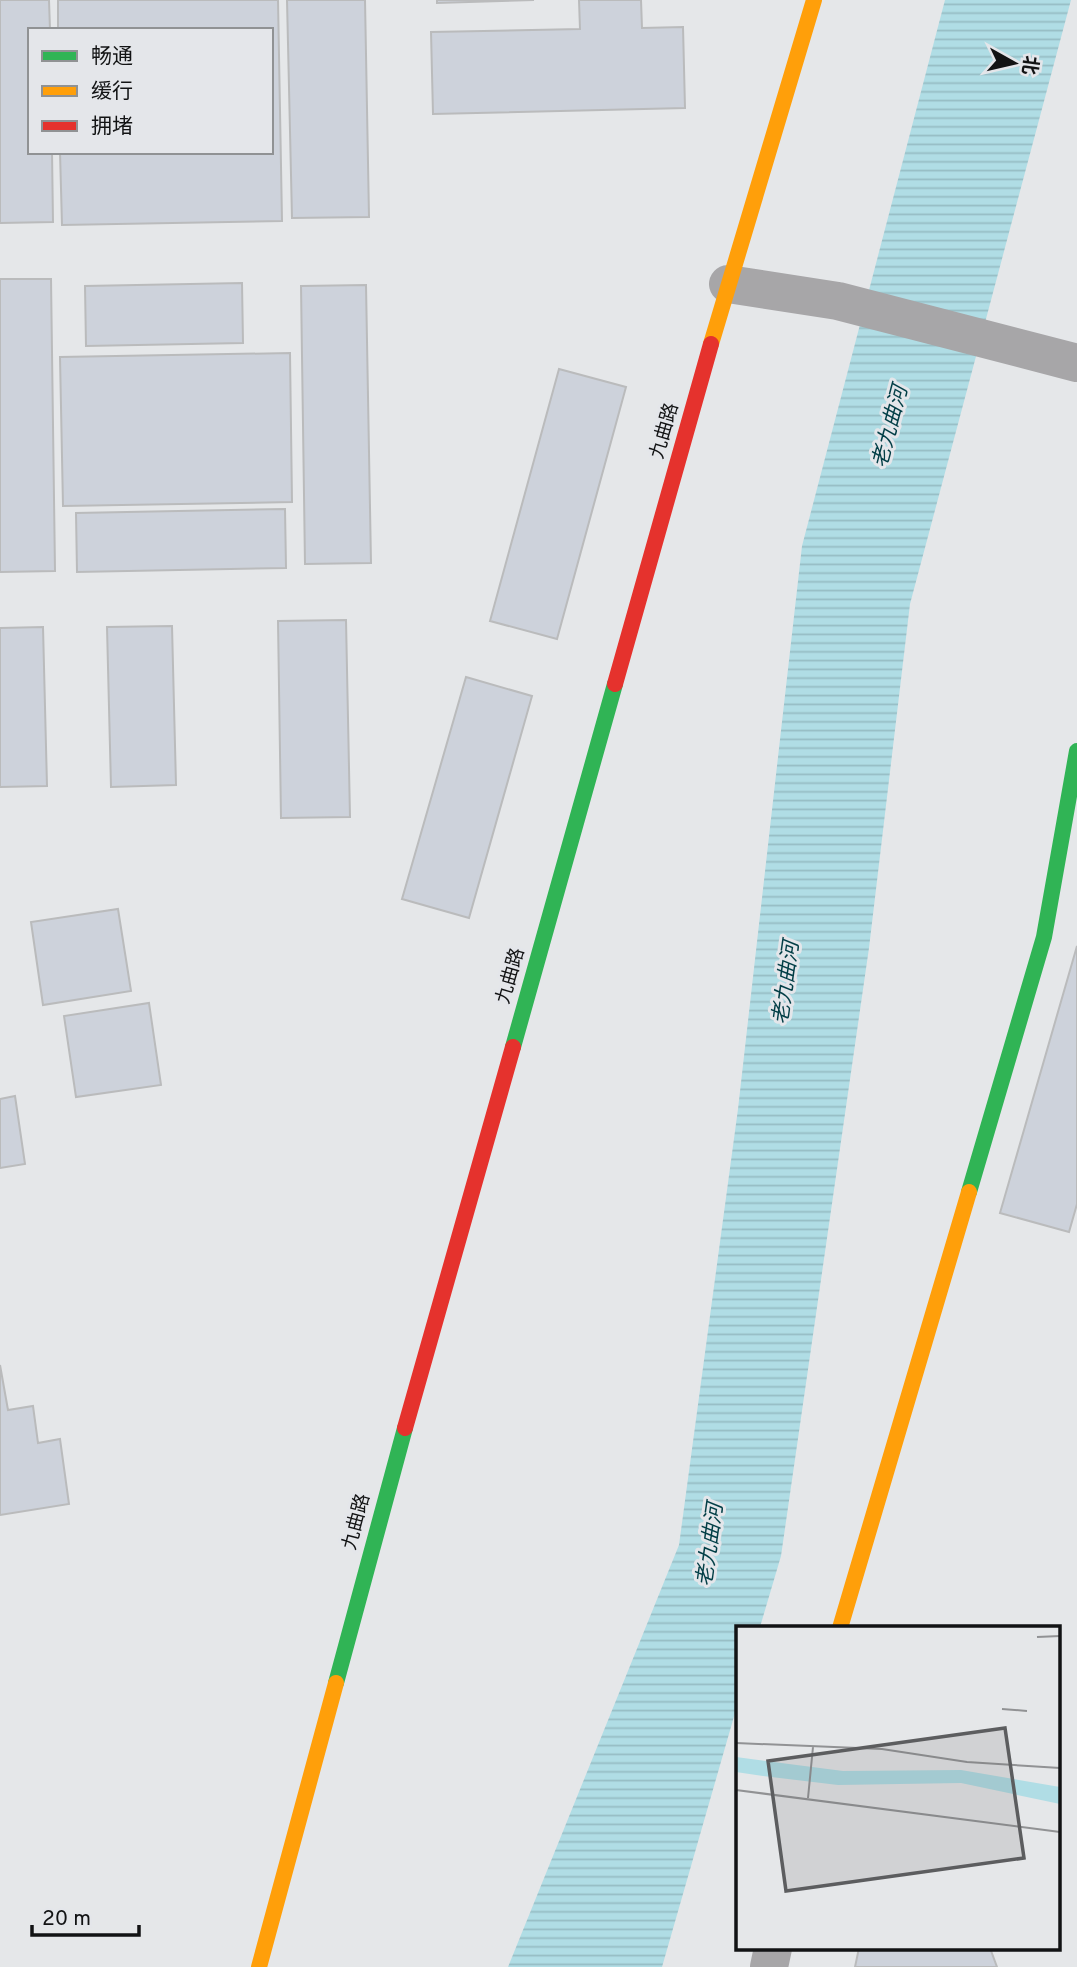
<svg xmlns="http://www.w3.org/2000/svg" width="1077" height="1967" viewBox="0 0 1077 1967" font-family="Overpass,'Noto Sans SC',sans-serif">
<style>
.water{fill:url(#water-rules)}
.building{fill:#cdd2db;stroke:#babbbc;stroke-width:2}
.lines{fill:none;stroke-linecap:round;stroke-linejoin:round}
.street{stroke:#a7a6a8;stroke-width:38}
.fast{stroke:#30b455;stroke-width:16}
.slow{stroke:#ff9f0a;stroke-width:16}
.jam{stroke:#e5322d;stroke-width:16}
.labels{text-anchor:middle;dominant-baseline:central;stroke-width:6;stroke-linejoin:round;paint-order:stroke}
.street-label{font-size:19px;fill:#121314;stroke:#e4e6ea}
.water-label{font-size:21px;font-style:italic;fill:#023e46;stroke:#e4e6ea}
.inset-road{fill:none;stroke:#919294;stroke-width:2}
.view{fill:#5c5d5f;fill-opacity:0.15;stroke:#5c5d5f;stroke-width:3.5}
.inset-edge{fill:none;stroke:#121314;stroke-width:3.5}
</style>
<defs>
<pattern id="water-rules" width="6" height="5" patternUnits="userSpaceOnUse" patternTransform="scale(1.75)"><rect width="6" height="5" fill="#b0dde5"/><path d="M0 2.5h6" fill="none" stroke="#96bdc4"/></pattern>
</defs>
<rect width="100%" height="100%" fill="#e5e7e9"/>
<path class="water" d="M945,0H1071L910,604L869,948L781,1556L760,1627L738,1628L737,1706L662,1967H508L679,1545L738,1109L802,546Z"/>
<g class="building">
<path d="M0,0H49L50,30H30V152H52L53,222L0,223Z"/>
<path d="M58,0H278L282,221L62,225L60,152H271V30H58Z"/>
<path d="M287,0H365L369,217L292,218Z"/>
<path d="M437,0H534L437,3Z"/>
<path d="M579,0H641L642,28L683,27L685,108L433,114L431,32L580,29Z"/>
<path d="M0,279H51L55,571L0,572Z"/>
<path d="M242,283L243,343L86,346L85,286Z"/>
<path d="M366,285L371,563L305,564L301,286Z"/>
<path d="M290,353L292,502L63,506L60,357Z"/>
<path d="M559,369L626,387L557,639L490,621Z"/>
<path d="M285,509L286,568L77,572L76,513Z"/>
<path d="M346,620L350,817L281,818L278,621Z"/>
<path d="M172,626L176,785L111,787L107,627Z"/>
<path d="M43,627L47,786L0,787V628Z"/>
<path d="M466,677L532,696L469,918L402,899Z"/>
<path d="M118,909L131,991L43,1005L31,922Z"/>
<path d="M1077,946V1204L1069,1232L1000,1213Z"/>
<path d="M149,1003L161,1085L76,1097L64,1016Z"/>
<path d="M15,1096L25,1164L0,1168V1099Z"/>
<path d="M0,1365L8,1410L33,1406L38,1443L60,1439L69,1504L0,1515Z"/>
<path d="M859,1948H990L997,1967H855Z"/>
</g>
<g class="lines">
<g class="street">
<path d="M728,284L838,301L1077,363"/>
<path d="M769,1967L773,1948"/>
</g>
<g class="fast">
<path d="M513,1047L615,684"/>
<path d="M969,1192L1044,937L1077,751"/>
<path d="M336,1683L405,1428"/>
</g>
<g class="slow">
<path d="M711,344L814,0"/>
<path d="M840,1628L969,1192"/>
<path d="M259,1967L336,1683"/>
</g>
<g class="jam">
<path d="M615,684L711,344"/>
<path d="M405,1428L513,1047"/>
</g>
</g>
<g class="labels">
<g class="street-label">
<text transform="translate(665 431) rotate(-74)">九曲路</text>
<text transform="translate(511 976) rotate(-74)">九曲路</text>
<text transform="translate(357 1522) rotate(-75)">九曲路</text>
</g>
<g class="water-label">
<text transform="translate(891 427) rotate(-75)">老九曲河</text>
<text transform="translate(787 983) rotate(-82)">老九曲河</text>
<text transform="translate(711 1545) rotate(-82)">老九曲河</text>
</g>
</g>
<g transform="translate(736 1626)">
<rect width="324" height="324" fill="#e5e7e9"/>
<path d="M0,131L107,145L225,144L324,161V178L225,157L102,159L27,150L0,146Z" fill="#b0dde5"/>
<path class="inset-road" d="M301,11L324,10M266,83L291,85M0,117L146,123L231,136L324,142M0,164L324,206M72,172L77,121"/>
<path class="view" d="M269,102L288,232L50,265L32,135Z"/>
<rect width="324" height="324" class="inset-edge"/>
</g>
<rect x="28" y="28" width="245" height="126" fill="#e4e6ea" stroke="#909294" stroke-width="2"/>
<rect x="42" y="51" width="35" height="10" fill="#30b455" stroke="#909294" stroke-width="2"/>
<text x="91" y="63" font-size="21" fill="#121314">畅通</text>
<rect x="42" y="86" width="35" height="10" fill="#ff9f0a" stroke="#909294" stroke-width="2"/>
<text x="91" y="98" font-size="21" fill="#121314">缓行</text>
<rect x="42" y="121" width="35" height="10" fill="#e5322d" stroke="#909294" stroke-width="2"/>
<text x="91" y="133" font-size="21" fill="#121314">拥堵</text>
<g transform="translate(1014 63) rotate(98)" stroke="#e4e6ea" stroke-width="5" paint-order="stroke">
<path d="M0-5L12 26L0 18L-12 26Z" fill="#121314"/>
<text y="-10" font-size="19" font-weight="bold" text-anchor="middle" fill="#121314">北</text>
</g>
<path d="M32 1925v10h107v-10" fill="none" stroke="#121314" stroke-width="3.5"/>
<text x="42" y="1925" font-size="21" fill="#121314" stroke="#e4e6ea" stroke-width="5" paint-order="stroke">20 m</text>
</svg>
